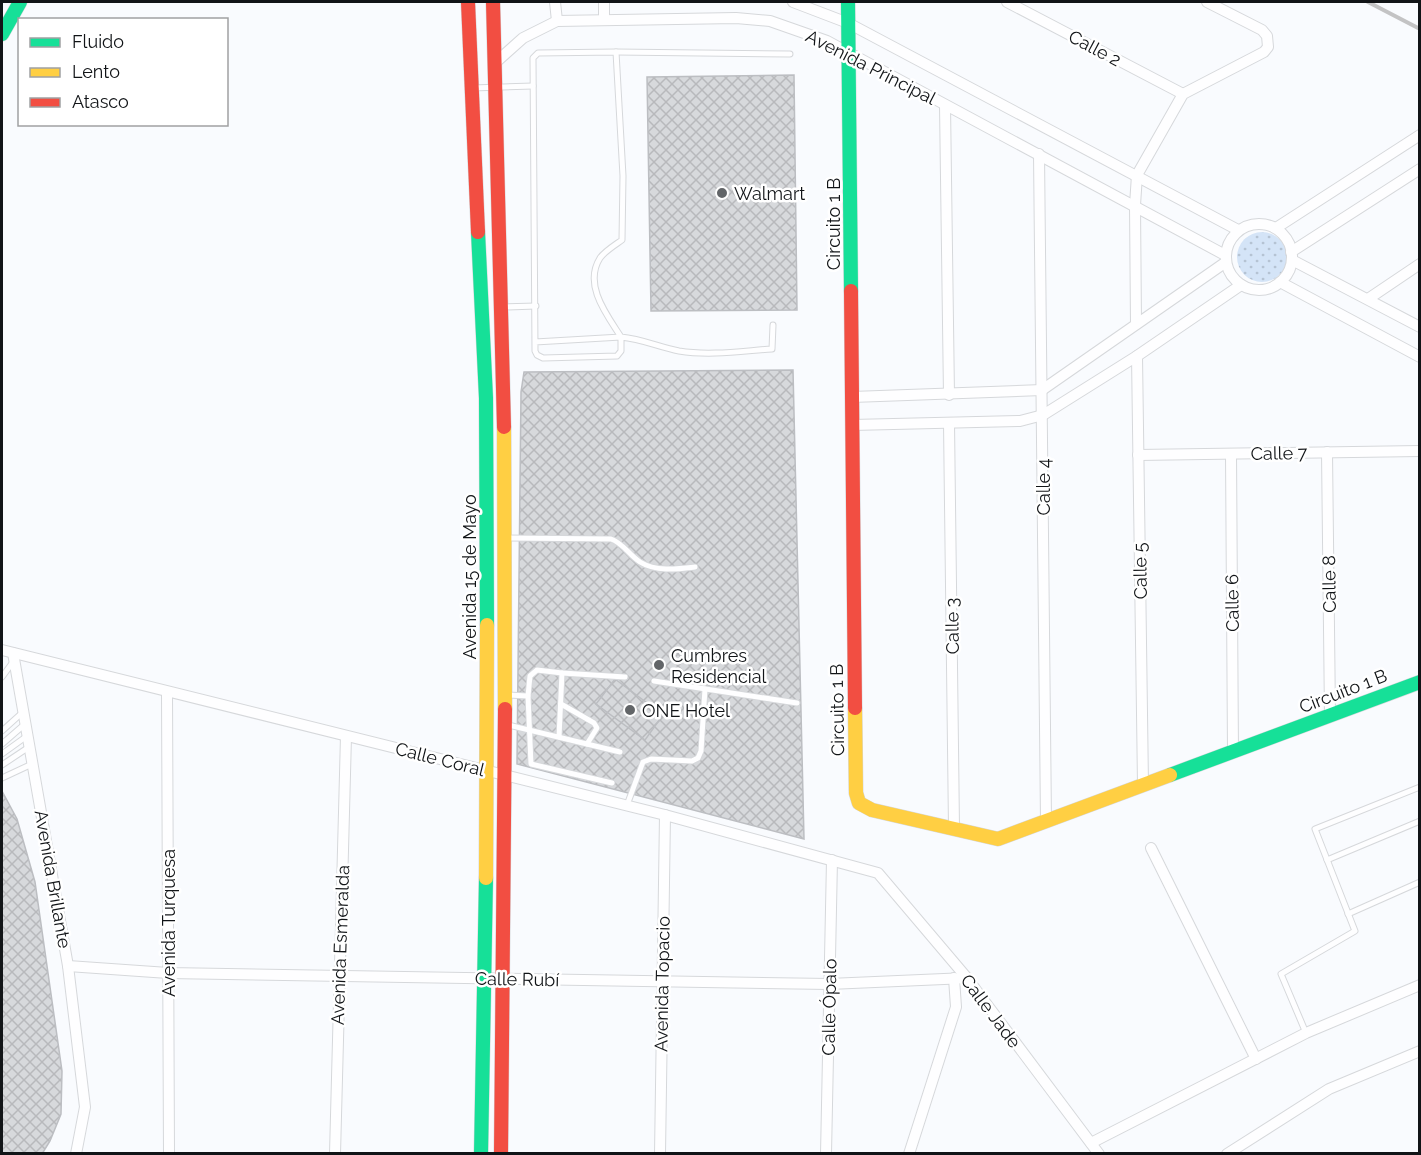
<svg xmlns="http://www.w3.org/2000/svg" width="1421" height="1155" viewBox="0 0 1421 1155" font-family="Raleway,sans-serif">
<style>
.grass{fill:url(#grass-dots)}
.building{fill:url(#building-cross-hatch);stroke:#bcbec2;stroke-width:1.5}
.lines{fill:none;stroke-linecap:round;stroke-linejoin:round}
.lane-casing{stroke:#d6d8db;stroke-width:7}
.street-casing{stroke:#d6d8db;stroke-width:12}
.fast-casing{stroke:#d6d8db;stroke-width:15}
.slow-casing{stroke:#d6d8db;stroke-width:15}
.jam-casing{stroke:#d6d8db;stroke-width:15}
.lane{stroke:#fefeff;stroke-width:5}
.street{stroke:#fefeff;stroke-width:10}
.fast{stroke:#16e098;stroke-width:14}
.slow{stroke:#ffcf43;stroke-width:14}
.jam{stroke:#f24e42;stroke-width:14}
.rail{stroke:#c3c3c4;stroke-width:4}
.poi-dot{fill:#626568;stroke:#fff;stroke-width:2}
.labels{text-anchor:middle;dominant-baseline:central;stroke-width:5;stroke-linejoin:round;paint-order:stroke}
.street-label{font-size:18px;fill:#111417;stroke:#fff}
.poi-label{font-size:18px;fill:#111417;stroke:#fff;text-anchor:start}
</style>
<defs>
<pattern id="grass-dots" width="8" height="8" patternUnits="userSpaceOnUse" patternTransform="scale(1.5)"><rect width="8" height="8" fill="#d4e4f7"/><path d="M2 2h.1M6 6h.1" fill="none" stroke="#b5c3d3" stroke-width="1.8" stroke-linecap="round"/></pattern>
<pattern id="building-cross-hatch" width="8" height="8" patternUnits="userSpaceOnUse" patternTransform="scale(1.5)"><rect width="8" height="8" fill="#d7d9dc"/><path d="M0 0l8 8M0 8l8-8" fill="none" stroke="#b8b9bc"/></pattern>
</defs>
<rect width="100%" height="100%" fill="#f9fbfe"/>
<circle class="grass" cx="1262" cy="257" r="25"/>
<g class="building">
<path d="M794,75L797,310L651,311L647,77Z"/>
<path d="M793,370L804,839L517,764L521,392L524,372Z"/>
<path d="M615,679L663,715L645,740L596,704Z"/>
<path d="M2,791L17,819L35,882L62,1071L61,1114L50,1141L42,1154H2Z"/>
</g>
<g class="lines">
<g class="lane-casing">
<g id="lane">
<path d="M616,52L790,54"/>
<path d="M472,88L533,86"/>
<path d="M504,307L536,306"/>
<path d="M535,342L621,337V351L617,356L543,358L537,355L535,351L533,58L538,53L616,52L623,176L622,240C615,245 605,251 600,258C583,285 607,315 621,337C642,339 659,347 679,351C710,356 742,351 772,349L773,325"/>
<path d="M507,538L611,539C623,543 629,555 640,562C656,572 678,569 695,567"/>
<path d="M562,673L625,677"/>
<path d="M2,677L13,662"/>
<path d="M654,681L797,703"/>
<path d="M508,695L528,696"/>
<path d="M561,704L594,723L597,728L587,744"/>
<path d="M508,725L620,752"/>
<path d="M2,731L23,712"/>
<path d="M559,737L562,673L537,670L530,676L528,696L531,764L612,783"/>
<path d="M2,744L25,724"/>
<path d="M2,754L27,736"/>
<path d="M2,765L29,747"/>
<path d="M2,778L32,764"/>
<path d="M627,805L643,762L651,759L692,761L698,758L701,751L705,689"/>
<path d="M1327,860L1420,821"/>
<path d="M1348,914L1420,882"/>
<path d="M1306,1033L1281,974L1355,931L1315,829L1420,787"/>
</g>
</g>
<g class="street-casing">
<g id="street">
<path d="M555,2L557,21"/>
<path d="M604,2V20"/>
<path d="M793,2L848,23L1238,230"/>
<path d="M1007,2L1183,94"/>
<path d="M495,63L523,38L557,21L736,18L770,21L827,41L1225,255"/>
<path d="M945,105L949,395"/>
<path d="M1039,154L1046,821"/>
<circle cx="1259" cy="257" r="33"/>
<path d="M1276,228L1420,135"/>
<path d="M1291,252L1420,169"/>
<path d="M1292,260L1420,327"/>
<path d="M1280,282L1420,357"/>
<path d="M1368,299L1420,264"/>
<path d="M1136,324L1135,205L1137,175L1183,94L1264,52L1268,47L1267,36L1262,30L1207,2"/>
<path d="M1137,356L1143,785"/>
<path d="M852,397L1042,390L1226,262"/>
<path d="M949,423L954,828"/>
<path d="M852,425L1020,421L1043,415L1137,356L1241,285"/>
<path d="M1327,452L1330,716"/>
<path d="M1231,454L1233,752"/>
<path d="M1138,455L1420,451"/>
<path d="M2,650L665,815L878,873L967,978L1099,1154"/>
<path d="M13,653L68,966L85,1107L76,1154"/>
<path d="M167,692L169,1154"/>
<path d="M1151,848L1256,1059"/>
<path d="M68,966L168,973L829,984L967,978"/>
<path d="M1091,1143L1306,1033L1420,985"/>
<path d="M335,1154L346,736"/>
<path d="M660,1154L665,815"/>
<path d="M826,1154L832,860"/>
<path d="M909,1154L956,1007L954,978"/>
<path d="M1227,1154L1329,1089L1420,1051"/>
</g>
</g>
<g class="fast-casing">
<g id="fast">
<path d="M848,2L851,291"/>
<path d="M2,34L20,2"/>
<path d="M478,232L486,398L487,625"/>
<path d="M1170,775L1420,682"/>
<path d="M481,1154L486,878"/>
</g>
</g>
<g class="slow-casing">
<g id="slow">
<path d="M504,427L505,709"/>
<path d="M855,708L856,793L859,803L872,810L998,839L1170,775"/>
<path d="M486,878L487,625"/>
</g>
</g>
<g class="jam-casing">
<g id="jam">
<path d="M468,2L478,232"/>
<path d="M493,2L504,427"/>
<path d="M851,291L855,708"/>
<path d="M501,1154L505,709"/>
</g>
</g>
<use href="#lane" class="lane"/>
<use href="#street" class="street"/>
<use href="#fast" class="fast"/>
<use href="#slow" class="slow"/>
<use href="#jam" class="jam"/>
<path class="rail" d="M1368,2L1420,29"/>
</g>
<g class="poi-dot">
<circle cx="722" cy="193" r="6"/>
<circle cx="659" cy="665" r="6"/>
<circle cx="630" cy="710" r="6"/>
</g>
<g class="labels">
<g class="street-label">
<text transform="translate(1095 48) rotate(28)">Calle 2</text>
<text transform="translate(871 67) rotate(27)">Avenida Principal</text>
<text transform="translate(833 224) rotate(-90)">Circuito 1 B</text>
<text transform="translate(1279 453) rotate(-1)">Calle 7</text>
<text transform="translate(1043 487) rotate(-90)">Calle 4</text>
<text transform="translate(1140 571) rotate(-91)">Calle 5</text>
<text transform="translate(469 577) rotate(-90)">Avenida 15 de Mayo</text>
<text transform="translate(1329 584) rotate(-91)">Calle 8</text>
<text transform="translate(1232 603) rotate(-91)">Calle 6</text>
<text transform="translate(952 626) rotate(-91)">Calle 3</text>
<text transform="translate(1343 691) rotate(-21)">Circuito 1 B</text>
<text transform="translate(837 710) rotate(-91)">Circuito 1 B</text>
<text transform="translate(440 759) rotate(14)">Calle Coral</text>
<text transform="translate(53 879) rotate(80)">Avenida Brillante</text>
<text transform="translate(168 923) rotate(-90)">Avenida Turquesa</text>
<text transform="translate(340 945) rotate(-88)">Avenida Esmeralda</text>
<text transform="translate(517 979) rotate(1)">Calle Rubí</text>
<text transform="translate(662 984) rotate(-89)">Avenida Topacio</text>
<text transform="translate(829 1007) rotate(-89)">Calle Ópalo</text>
<text transform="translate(991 1011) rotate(53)">Calle Jade</text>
</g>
<g class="poi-label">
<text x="734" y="193">Walmart</text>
<text x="671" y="655">Cumbres<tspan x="671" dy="21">Residencial</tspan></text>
<text x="642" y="710">ONE Hotel</text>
</g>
</g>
<rect width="1421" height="1155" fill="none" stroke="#111417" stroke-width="6"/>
<rect x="18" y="18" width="210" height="108" fill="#ffffff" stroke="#a0a1a2" stroke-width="1.5"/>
<rect x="30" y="38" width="30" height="9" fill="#16e098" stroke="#a0a1a2" stroke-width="1.5"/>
<text x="72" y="48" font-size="18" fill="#111417">Fluido</text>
<rect x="30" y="68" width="30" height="9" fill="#ffcf43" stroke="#a0a1a2" stroke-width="1.5"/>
<text x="72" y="78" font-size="18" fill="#111417">Lento</text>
<rect x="30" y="98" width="30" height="9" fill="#f24e42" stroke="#a0a1a2" stroke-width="1.5"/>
<text x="72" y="108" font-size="18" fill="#111417">Atasco</text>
</svg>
